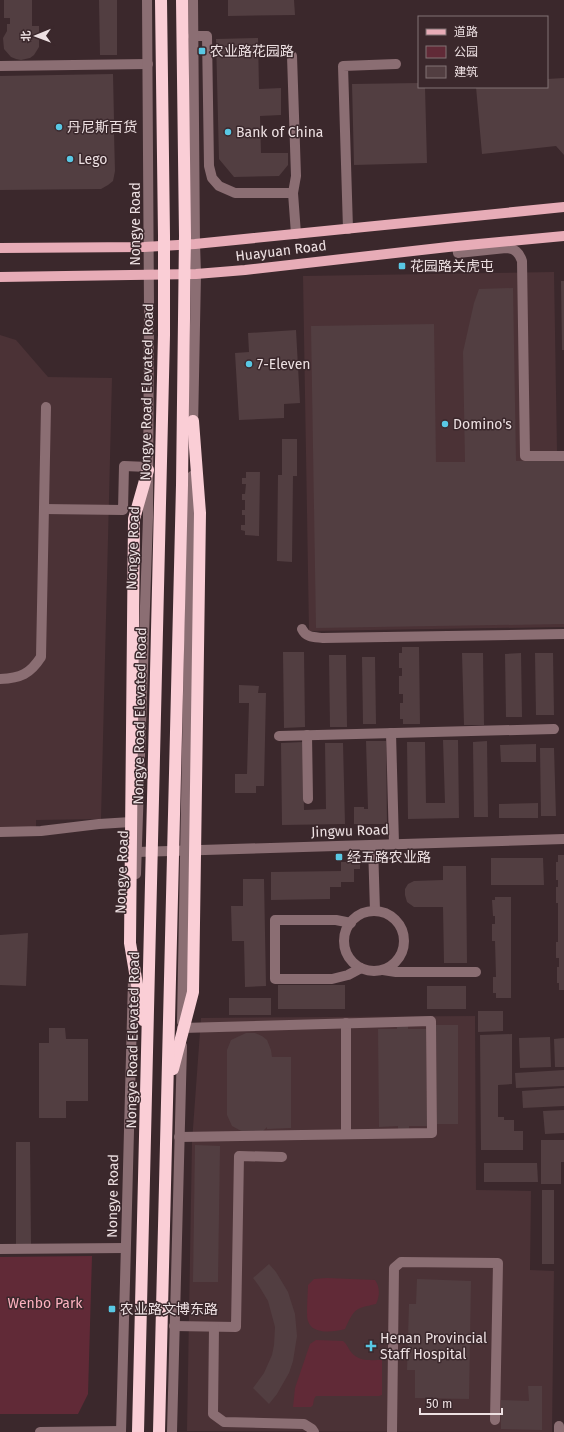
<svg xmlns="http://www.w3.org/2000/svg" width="564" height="1432" viewBox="0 0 564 1432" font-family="'Fira Sans','Noto Sans SC',sans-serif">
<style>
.built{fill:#4b3236}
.green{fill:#612a37}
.building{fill:#523e41}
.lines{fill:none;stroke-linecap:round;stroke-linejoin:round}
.minor{stroke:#8b6e73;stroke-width:10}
.major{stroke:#e7acb7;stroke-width:10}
.highway{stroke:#faced6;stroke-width:12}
.poi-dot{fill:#59c8e4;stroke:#3b282c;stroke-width:1.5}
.labels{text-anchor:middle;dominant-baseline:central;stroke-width:3;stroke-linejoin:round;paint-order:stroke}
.poi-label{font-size:14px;fill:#ede0e2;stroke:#3b282c;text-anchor:start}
.street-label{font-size:14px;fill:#ede0e2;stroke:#3b282c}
.park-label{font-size:14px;fill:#feb2c0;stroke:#3b282c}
</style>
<rect width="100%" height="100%" fill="#3b282c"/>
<g class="built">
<path d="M554,272L557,451H564V627L309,631L303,276Z"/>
<path d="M0,335L16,340L48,377L112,378L101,819L36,820V828H0Z"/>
<path d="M475,1016L476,1190L531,1191L530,1270L554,1271L552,1432L187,1431L192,1142L201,1018Z"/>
</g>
<g class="green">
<path d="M92,1256L88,1394L78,1414H0V1257Z"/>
<path d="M327,1278L375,1280C380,1287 380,1296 376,1304C354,1309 355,1308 345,1329C334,1332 312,1335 308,1321C306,1316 308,1292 308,1285L314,1279Z"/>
<path d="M316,1340L343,1341C347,1344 348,1348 351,1352C359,1362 371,1360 382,1360V1395L379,1396H316L314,1399L313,1405L311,1407H293L295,1388L310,1344Z"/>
</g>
<g class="building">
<path d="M4,0H32V26H39V47L34,55L30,58L21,60L16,59L11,57L4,49L3,38L7,31V24H10V18H4Z"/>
<path d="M99,0H117V55H100Z"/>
<path d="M228,0H294L295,15L228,16Z"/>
<path d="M258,38L259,89L281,88V115L260,116L261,153H288V165L279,176L234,177L219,159L216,39Z"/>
<path d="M113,74L114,120H118V133H114L115,171L113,181L108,185L101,189L0,190V76Z"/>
<path d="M564,78V155L556,146L482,154L476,87H547V79Z"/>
<path d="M419,83V87H425L427,163L354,165L352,84Z"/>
<path d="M561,281H564V350H562Z"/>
<path d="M513,288L516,461L564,460V624L316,628L311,326L434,324L436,462H465L463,352L474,303L479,289Z"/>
<path d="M296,330L300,403L284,404V418L239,420L235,353L249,352L248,333Z"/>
<path d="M282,439H297V476H293L292,562L277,561L278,475H282Z"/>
<path d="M246,472H260L259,536L245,535V531L241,530V525H245V515H242V510H245V500H242V494H245L246,484H242V478H246Z"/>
<path d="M402,647H419L420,724H403V719H400V703H403V694H399V676H402V668H399V653H402Z"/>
<path d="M283,652H304L305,727L284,728Z"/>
<path d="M462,653H483L484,725H464Z"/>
<path d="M521,653L522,717H506L505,654Z"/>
<path d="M535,653H553L554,715H536Z"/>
<path d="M329,655H346L347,727H330Z"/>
<path d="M362,657H375L376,724H363Z"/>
<path d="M239,685L259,686L258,693H266L264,786H256V793H235V774H247L249,703H239Z"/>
<path d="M443,740H458L459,818L408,819L407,742H425L426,803H445Z"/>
<path d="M366,741H386L387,824H354V807H364V809H368Z"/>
<path d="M487,741L488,817H474L473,742Z"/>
<path d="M303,742L304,810L326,809L325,743H343L345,824L282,825L281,743Z"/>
<path d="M536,744V762H501L500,745Z"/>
<path d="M540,748H554L556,816H541Z"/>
<path d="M538,803V818H499V804Z"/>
<path d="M558,855H564V990H559V983H557V967H559V958H556V942H558V903H556V887H558V880H556V862H558Z"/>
<path d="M491,858H543L544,885H491Z"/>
<path d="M341,862H360V869H354V882H341V887H330V899L271,900V872L341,871Z"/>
<path d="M443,866H466L467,963H444L443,907H414L407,902L405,895V889L408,884L414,881L443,880Z"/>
<path d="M243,879H264L266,986L245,987L244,941H232L231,906H243Z"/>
<path d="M495,897H511V998H496V993H493V977H496L495,941H492V924H495V916H493L492,900H495Z"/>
<path d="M28,933L26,986L0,985V935Z"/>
<rect x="278" y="985" width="67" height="24"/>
<rect x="427" y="986" width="39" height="23"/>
<rect x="229" y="998" width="42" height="17"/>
<path d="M478,1011H503V1031L478,1032Z"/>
<path d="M397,1025H408V1029H426L427,1126H409V1129H398V1126L379,1127L378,1029H397Z"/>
<path d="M436,1025H458V1124H437Z"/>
<path d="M49,1028H65L66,1039H88V1101H66V1118H39V1043H49Z"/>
<path d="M246,1033H255L262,1036L267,1040L271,1050L272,1057H291V1128L267,1129V1127L263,1131L245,1133L232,1126L227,1115V1050L231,1040Z"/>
<path d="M512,1034V1084L498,1085V1117H504V1120H514V1131H523V1150H481L480,1035Z"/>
<path d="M550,1037L551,1067L520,1068L519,1038Z"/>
<path d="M564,1038V1067H555L554,1039Z"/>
<path d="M564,1070V1086L516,1088L515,1073Z"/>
<path d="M564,1088V1106L523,1108L522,1091Z"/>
<path d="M564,1110V1133L545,1134L543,1111Z"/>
<path d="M541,1140H564V1162H561V1184H541Z"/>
<path d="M16,1142H30L31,1244H16Z"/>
<path d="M195,1145L220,1146L218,1282H193Z"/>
<path d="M484,1163H537L538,1182H484Z"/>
<rect x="542" y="1190" width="12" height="74"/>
<path d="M269,1264L276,1272L288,1292L295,1314L297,1336L293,1361L289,1373L277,1394L269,1404L253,1388L264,1373L272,1355L274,1345L275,1327L268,1301L259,1286L253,1278Z"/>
<path d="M417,1279L471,1281L469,1399L415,1398V1370H407L409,1304H416Z"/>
<path d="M528,1386H542V1430L501,1429V1400L529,1401Z"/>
</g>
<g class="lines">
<g class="minor">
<path d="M193,36H207L209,166L212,178L219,186L235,193H293"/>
<path d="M292,56L296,176L293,193L296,234"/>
<path d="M0,66L148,64"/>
<path d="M348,229L343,66L396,64"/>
<path d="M457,246L458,253L506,248C515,249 519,252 522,261L525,456H564"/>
<path d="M193,428L196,274L195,244L193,0"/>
<path d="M44,509L123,510L124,466L148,467"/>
<path d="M302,629C306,638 315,637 323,638L564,634"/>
<path d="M0,679C21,678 30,674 41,657L46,407"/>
<path d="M391,733L394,844"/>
<path d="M307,735L308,799"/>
<path d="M279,736L554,729"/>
<path d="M0,832L41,831L99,824L131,822"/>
<path d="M373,845L375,911"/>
<path d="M137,852L564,839"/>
<path d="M136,874L148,517L149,308L147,0"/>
<circle cx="374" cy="941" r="30"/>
<path d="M351,923L336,920H275V979H332L348,975L361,968"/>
<path d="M383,970L396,972H476"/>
<path d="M182,1022L192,476"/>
<path d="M346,1023V1134"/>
<path d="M179,1137L432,1133L431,1021L182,1028"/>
<path d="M0,1249L125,1248"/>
<path d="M174,1326L236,1327L239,1156L282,1157"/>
<path d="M214,1327L213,1414L224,1422L304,1424L312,1429L314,1432"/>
<path d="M559,1426V1432"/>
<path d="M40,1432L121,1431"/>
<path d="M121,1432L133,980"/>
<path d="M172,1432L182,1046"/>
<path d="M392,1432L394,1268L401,1262L498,1263L495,1420"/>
</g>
<g class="major">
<path d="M0,248L144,247L195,244L564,207"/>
<path d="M0,277L196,274L245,270L457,246L564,236"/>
</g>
<g class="highway">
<path d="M143,1020L130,943L134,519L148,470"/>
<path d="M173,1069L193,992L200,513L193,421"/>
<path d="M138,1432L164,335V236L161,0"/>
<path d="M159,1432L182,485L185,236L182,0"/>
</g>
</g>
<g class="poi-dot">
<rect x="198" y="47" width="8" height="8" rx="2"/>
<circle cx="59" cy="127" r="4"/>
<circle cx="228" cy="132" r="4"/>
<circle cx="70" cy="159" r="4"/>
<rect x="398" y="262" width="8" height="8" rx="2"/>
<circle cx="249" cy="364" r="4"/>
<circle cx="445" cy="424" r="4"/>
<rect x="335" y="853" width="8" height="8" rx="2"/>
<rect x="108" y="1305" width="8" height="8" rx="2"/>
<path d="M369 1340h4v4h4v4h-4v4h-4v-4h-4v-4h4z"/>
</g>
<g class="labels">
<g class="poi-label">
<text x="210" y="51">农业路花园路</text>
<text x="67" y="127">丹尼斯百货</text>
<text x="236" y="132">Bank of China</text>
<text x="78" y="159">Lego</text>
<text x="410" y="266">花园路关虎屯</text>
<text x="257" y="364">7-Eleven</text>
<text x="453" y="424">Domino's</text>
<text x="347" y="857">经五路农业路</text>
<text x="120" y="1309">农业路文博东路</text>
<text x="380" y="1338">Henan Provincial<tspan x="380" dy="16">Staff Hospital</tspan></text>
</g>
<g class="street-label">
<text transform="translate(135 224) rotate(-90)">Nongye Road</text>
<text transform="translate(281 251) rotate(-7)">Huayuan Road</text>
<text transform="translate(147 392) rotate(-89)">Nongye Road Elevated Road</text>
<text transform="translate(133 548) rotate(-88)">Nongye Road</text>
<text transform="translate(140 716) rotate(-89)">Nongye Road Elevated Road</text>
<text transform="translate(350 831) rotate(-2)">Jingwu Road</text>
<text transform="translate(122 872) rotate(-88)">Nongye Road</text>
<text transform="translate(133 1040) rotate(-89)">Nongye Road Elevated Road</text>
<text transform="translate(113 1196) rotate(-89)">Nongye Road</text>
</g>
<g class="park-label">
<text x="45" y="1303">Wenbo Park</text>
</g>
</g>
<rect x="418" y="16" width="130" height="72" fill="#3b282c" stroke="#827275"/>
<rect x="426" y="29" width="20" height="6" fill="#e7acb7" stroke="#827275"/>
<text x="454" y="36" font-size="12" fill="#ede0e2">道路</text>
<rect x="426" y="46" width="20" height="12" fill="#612a37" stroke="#827275"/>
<text x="454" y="56" font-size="12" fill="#ede0e2">公园</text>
<rect x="426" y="66" width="20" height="12" fill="#523e41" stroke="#827275"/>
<text x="454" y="76" font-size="12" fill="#ede0e2">建筑</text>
<g transform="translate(36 36) rotate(269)" stroke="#3b282c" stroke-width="3" paint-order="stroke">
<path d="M0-3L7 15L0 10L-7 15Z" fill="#ede0e2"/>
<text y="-6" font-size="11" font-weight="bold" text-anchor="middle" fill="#ede0e2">北</text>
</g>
<path d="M420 1408v6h82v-6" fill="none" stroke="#ede0e2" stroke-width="2"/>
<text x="426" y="1408" font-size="12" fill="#ede0e2" stroke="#3b282c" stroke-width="3" paint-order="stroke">50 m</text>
</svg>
